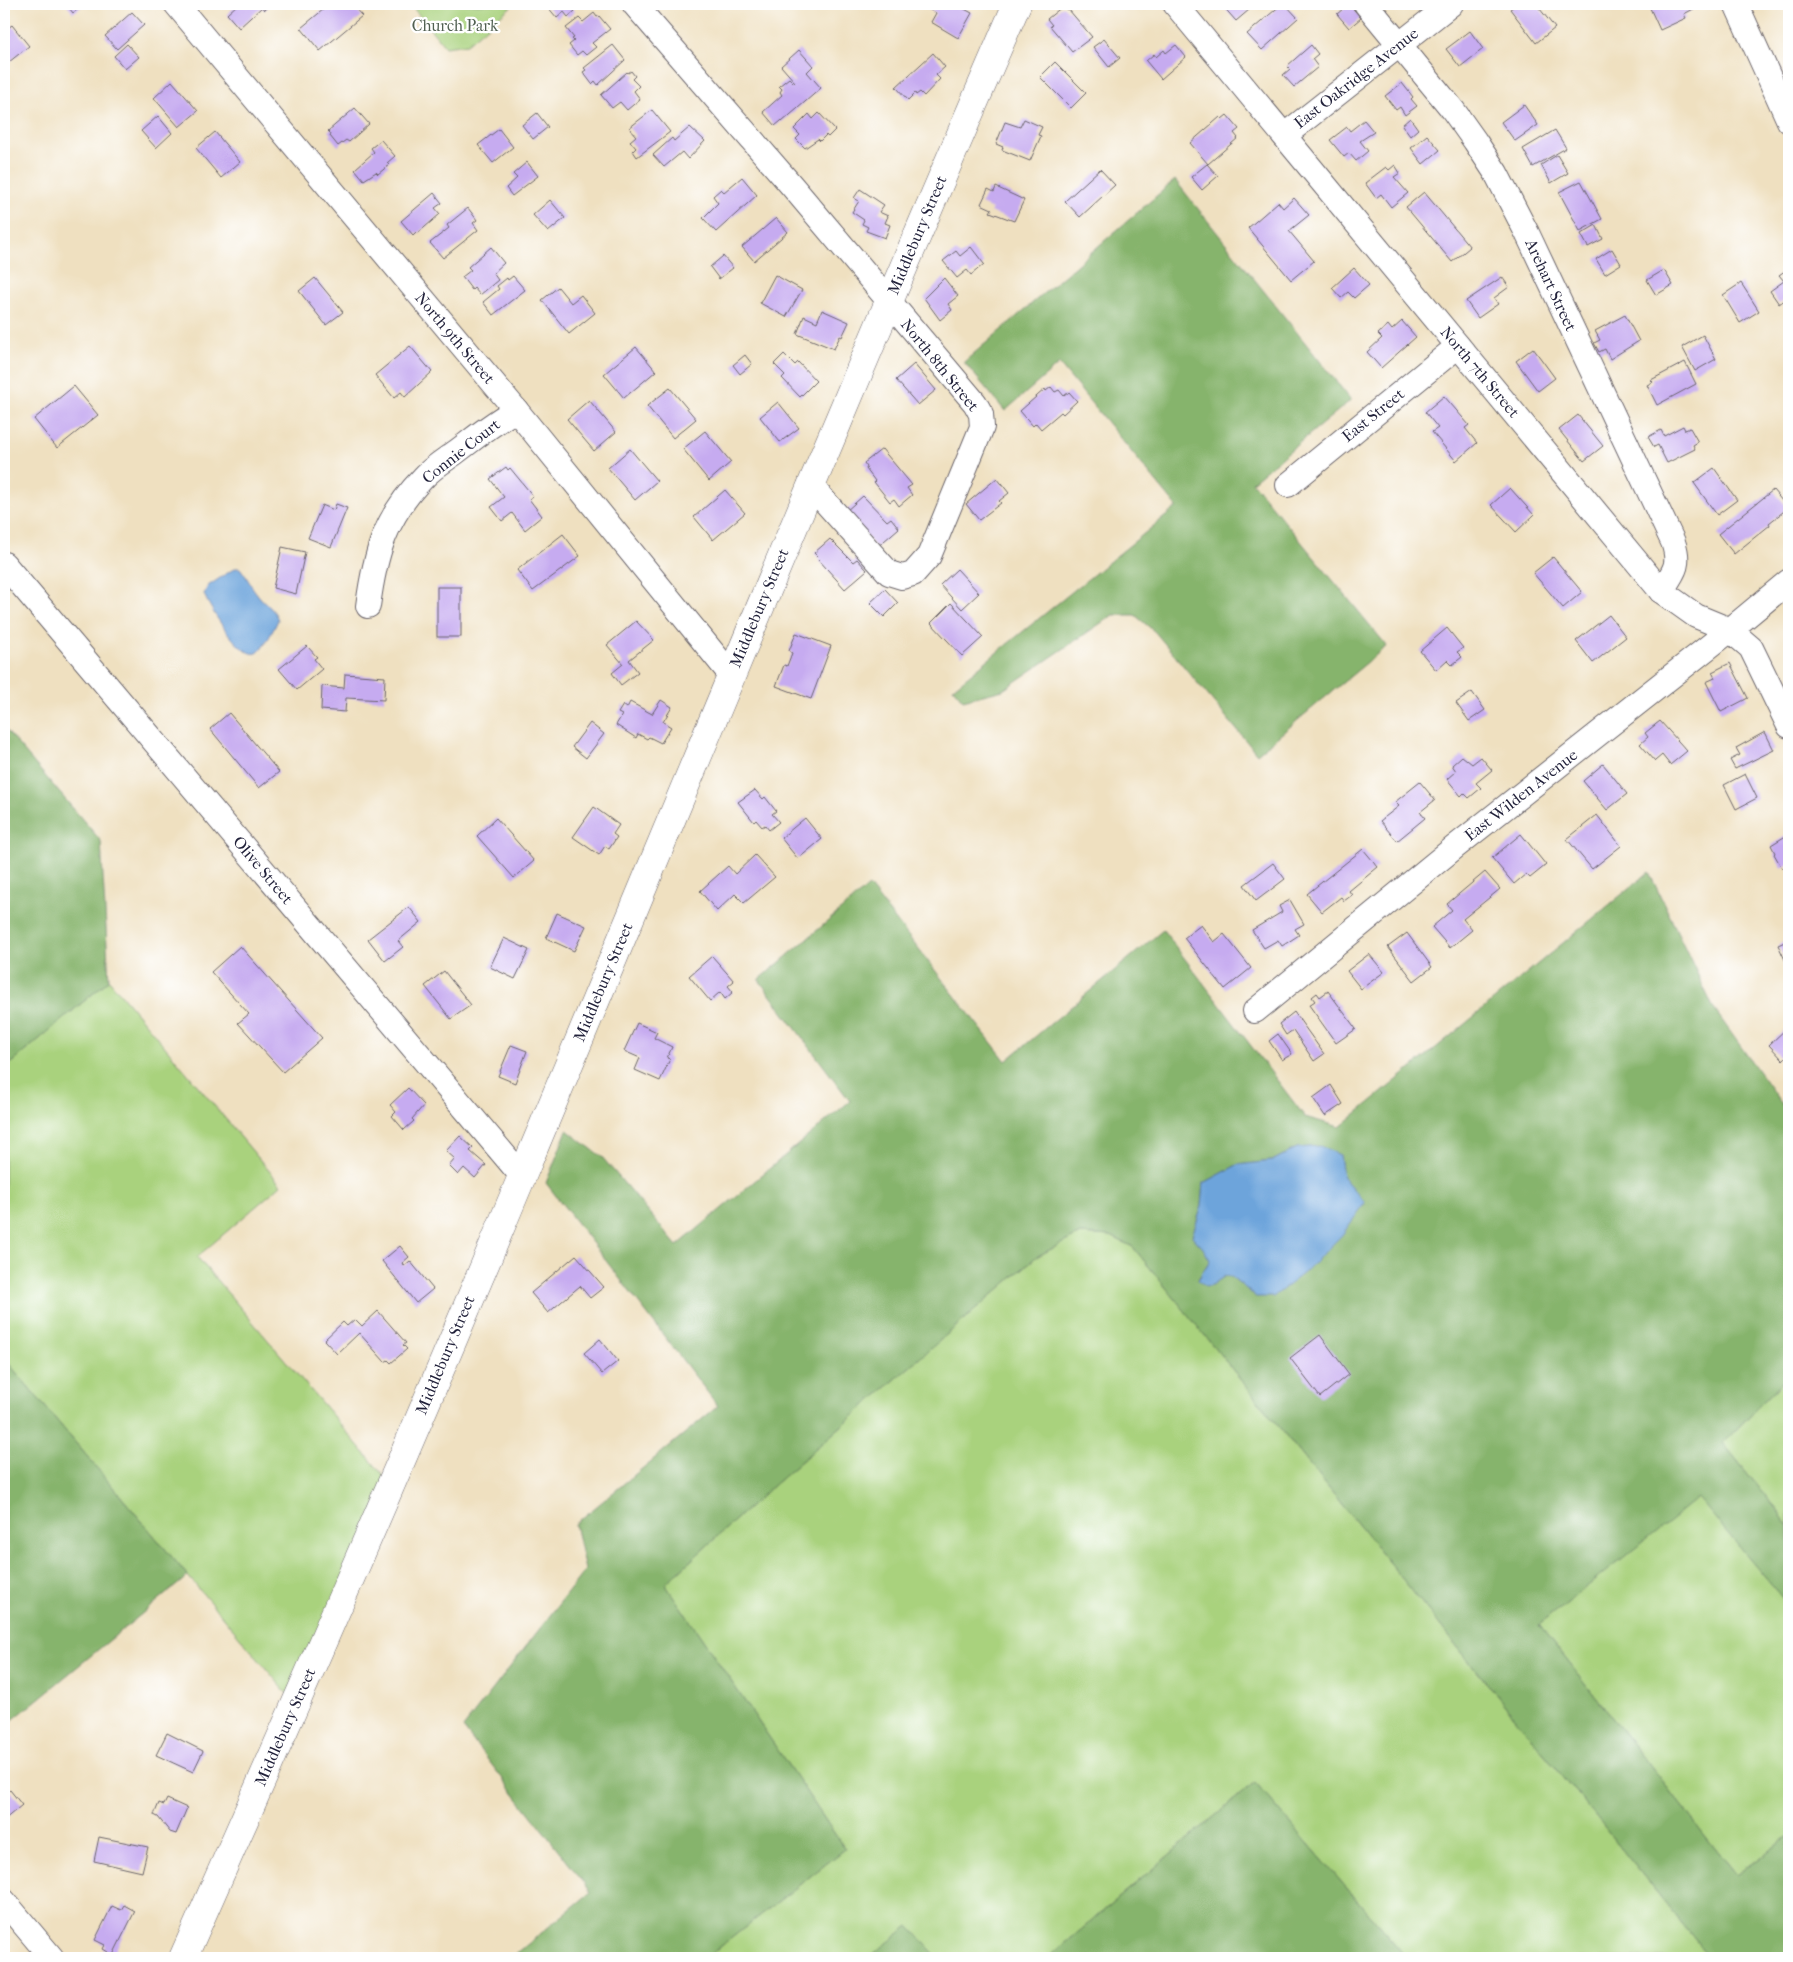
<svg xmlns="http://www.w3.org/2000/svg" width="1793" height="1962" viewBox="0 0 1793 1962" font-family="'IM FELL French Canon',serif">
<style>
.green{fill:#a9d27d;stroke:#667a5c}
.forest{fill:#86b46c;stroke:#546b54;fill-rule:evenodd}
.water{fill:#6da4db;stroke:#48638b}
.building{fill:#c6abf0}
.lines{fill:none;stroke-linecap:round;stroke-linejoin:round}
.minor-casing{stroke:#6a646a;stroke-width:26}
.major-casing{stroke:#6a646a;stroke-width:29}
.minor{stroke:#fff;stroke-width:24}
.major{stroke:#fff;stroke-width:28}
.labels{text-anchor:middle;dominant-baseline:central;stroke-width:4.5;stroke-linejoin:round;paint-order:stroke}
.park-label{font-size:16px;fill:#516052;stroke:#fff}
.street-label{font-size:16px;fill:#22223b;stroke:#fff}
</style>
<rect width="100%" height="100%" fill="#fff"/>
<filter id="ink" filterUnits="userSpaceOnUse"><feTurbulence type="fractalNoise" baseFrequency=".02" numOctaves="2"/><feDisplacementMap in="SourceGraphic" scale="10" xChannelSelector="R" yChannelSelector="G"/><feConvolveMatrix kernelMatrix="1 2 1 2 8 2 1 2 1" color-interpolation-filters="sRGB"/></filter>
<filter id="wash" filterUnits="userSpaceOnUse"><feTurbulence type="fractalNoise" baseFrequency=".0096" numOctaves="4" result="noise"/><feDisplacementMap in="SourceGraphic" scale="20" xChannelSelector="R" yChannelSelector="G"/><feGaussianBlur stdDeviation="1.12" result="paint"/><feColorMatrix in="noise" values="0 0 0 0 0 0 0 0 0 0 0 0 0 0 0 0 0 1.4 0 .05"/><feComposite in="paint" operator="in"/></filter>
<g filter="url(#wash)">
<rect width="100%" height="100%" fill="#efe0c0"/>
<g class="green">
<path d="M410,4H514L467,44L445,47Z"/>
<path d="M109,980L281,1185L197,1257L391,1484L296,1704L4,1358V1069Z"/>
<path d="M1080,1234L1111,1236L1133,1247L1710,1958H1407L1255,1782L1048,1958H938L909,1927L868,1958H706L845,1849L665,1584L776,1483L1036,1257Z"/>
<path d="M1789,1375V1525L1723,1443Z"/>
<path d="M1698,1497L1789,1606V1836L1736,1875L1539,1625Z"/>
</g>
<g class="forest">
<path d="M1175,180L1351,400L1252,482L1387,646L1257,754L1155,632L1135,615H1113L1003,690L963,700L953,688L1177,507L1059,364L1005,411L964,362Z"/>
<path d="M4,728L101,841L109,980L4,1069Z"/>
<path d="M1649,872L1714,1009L1789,1114V1375L1723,1443L1789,1525V1606L1698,1498L1539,1625L1736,1875L1789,1836V1958H1710L1133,1247L1111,1236L1080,1234L1036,1257L776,1483L665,1584L845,1849L706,1958H511L591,1892L463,1728L585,1570L575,1524L718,1406L546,1183L567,1130L602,1157L677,1246L850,1101L759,980L869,886L1006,1061L1163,930L1305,1117L1340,1127ZM1297,1148L1340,1155L1343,1177L1365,1204L1256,1297L1232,1277L1225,1276L1212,1285L1198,1279L1210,1260L1203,1248L1192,1236L1202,1206L1204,1183L1237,1165L1272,1161Z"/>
<path d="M4,1358L188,1576L4,1727Z"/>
<path d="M1255,1782L1407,1958H1048Z"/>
<path d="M909,1926L938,1958H868Z"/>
</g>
<g class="water">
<path d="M235,568H240C247,576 251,587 258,595C265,604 275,609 278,620C275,627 263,650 257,653C241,660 208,606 204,594L208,586Z"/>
<path d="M1320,1146L1340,1155L1343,1177L1365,1203L1342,1235L1304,1273L1273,1297H1256L1232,1277L1225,1276L1212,1285L1205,1286L1198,1280L1210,1260L1203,1248L1192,1236L1202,1206L1204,1183L1237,1165L1272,1161L1297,1148Z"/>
</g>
<g id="blocks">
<g class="building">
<path d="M66,4H85L73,13Z"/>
<path d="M238,4H271L264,10L262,7L239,28L227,14Z"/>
<path d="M330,4H351L362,16L320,51L301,28Z"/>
<path d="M549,4H574L571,6L575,11L568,17L564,12L557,18L547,6Z"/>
<path d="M919,4H955L972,13L958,38L931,22L936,13Z"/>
<path d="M1221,4H1256L1236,21Z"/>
<path d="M1282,4H1285L1298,18L1262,50L1247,34Z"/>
<path d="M1349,4L1361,18L1349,28L1337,14Z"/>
<path d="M1517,4H1536L1555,28L1536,43L1510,9Z"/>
<path d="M1653,4H1701V5L1684,14L1686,18L1660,30L1650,8L1654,6Z"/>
<path d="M1063,6L1068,11L1069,10L1092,37L1072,52L1050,26L1052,25L1047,19Z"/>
<path d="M132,12L144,25L117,49L105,36Z"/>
<path d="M594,13L597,17L599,16L610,29L592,43L596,47L586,55L582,51L577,55L569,45L574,41L572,39L574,38L566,28L579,18L583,22Z"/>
<path d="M12,25L29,46L9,62L4,55V31Z"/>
<path d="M1470,31L1483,49L1460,67L1446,49Z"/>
<path d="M1104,39L1120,58L1109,67L1093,47Z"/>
<path d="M127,44L139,57L125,69L114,56Z"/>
<path d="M613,45L625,60L598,85L595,81L592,84L583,72L586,70L584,68Z"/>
<path d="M1176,45L1186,57L1161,79L1146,61L1154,54L1156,57L1164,50L1166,53Z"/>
<path d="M1311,45L1318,54L1312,59L1318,67L1294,87L1283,75L1290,69L1287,66Z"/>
<path d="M799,50L813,66L807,72L821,88L782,122L781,121L775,126L763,112L782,95L780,92L782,89L779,86L789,78L794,83L795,82L781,66Z"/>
<path d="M933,53L945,67L936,75L940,79L924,96L920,92L916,95L915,93L908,100L896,87Z"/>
<path d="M1055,62L1086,93L1071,108L1040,77Z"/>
<path d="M631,71L635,76L632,79L639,86L634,91L640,99L627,110L620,102L612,108L601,95L627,72L628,73Z"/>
<path d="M172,81L198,111L179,127L154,98Z"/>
<path d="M1402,83L1413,97L1411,99L1417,106L1405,115L1400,107L1396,110L1385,96Z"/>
<path d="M1524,105L1538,125L1515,141L1501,122Z"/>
<path d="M355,108L369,124L349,142L346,140L338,146L330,136L331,134L328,131Z"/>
<path d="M652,110L670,132L637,157L633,151L636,148L630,141L636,136L629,128Z"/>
<path d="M537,113L548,127L533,139L522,125Z"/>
<path d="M819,113L835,130L828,137L826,135L820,141L818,139L805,148L796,139L800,135L794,129L809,114L813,119Z"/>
<path d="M1227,115L1239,129L1234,133L1238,138L1208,164L1190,143L1220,117L1222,119Z"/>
<path d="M158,116L172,133L156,148L141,131Z"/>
<path d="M1410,118L1418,129L1410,136L1402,125Z"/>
<path d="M1024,119L1042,127L1038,135L1041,136L1030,161L1002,150L1003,147L996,144L1005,122L1020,127Z"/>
<path d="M1364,120L1374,132L1360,141L1368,151L1356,161L1349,153L1344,157L1330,140L1347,127L1350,131Z"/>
<path d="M690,127L705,141L688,159L682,152L664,167L653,155L672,138L674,141Z"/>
<path d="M499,129L513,147L493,163L478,145Z"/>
<path d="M1555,130L1566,148L1533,167L1523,149Z"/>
<path d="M215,132L240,162L221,178L196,148Z"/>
<path d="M1427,135L1440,150L1423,164L1411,148Z"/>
<path d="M381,140L395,156L387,163L389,165L378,174L376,172L364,180L355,169L374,152L371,148Z"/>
<path d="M1557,155L1568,173L1551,183L1541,165Z"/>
<path d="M527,162L538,176L512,196L506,188L517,178L513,174Z"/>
<path d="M1207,164L1218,176L1202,190L1191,177Z"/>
<path d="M1395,165L1400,173L1394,177L1408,193L1391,207L1381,194L1376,198L1365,183L1386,167L1389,170Z"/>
<path d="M1100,169L1115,185L1080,217L1065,201Z"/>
<path d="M742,177L757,195L716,232L703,218L718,203L713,196L721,189L724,192Z"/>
<path d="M1581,181L1602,219L1580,231L1559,192Z"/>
<path d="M996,187L1024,200L1014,221L990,212L992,209L981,204L988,189L994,192Z"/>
<path d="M860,189L884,205L879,212L888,216L885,223L890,225L885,238L866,231L868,227L862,224L864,220L852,212L859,201L854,198Z"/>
<path d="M1424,192L1470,247L1452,262L1406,207Z"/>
<path d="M434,193L442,203L435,208L440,214L417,234L416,232L413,235L401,221Z"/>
<path d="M1294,198L1309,215L1289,231L1314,261L1291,280L1248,228L1278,202L1283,208Z"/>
<path d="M550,200L565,218L548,232L533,215Z"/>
<path d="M468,208L477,220L473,223L478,230L443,258L430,243L449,228L447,225Z"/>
<path d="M776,218L788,232L754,261L742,247Z"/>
<path d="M1596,225L1603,239L1588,247L1581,234Z"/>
<path d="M491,247L504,263L493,273L498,280L480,295L474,288L472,290L462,277L471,270L468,267Z"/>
<path d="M971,247L984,264L971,275L967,270L957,278L943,261L956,251L960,256Z"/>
<path d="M1612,249L1621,264L1605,274L1596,259Z"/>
<path d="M723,256L733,268L719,279L710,267Z"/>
<path d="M1354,268L1369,285L1354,298L1348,292L1341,298L1332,288Z"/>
<path d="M1789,268V297L1779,304L1770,291L1784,281L1779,275Z"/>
<path d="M1664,270L1673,285L1656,295L1647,280Z"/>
<path d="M775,275L802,290L786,317L760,303Z"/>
<path d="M513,276L525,290L493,315L483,302L499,289L497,286L507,278L508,280Z"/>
<path d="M1502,277L1509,287L1494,298L1498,304L1478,318L1466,301Z"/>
<path d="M315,278L343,312L326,325L299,291Z"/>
<path d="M944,278L958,296L948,304L952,310L940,320L924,298Z"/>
<path d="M1741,283L1759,311L1740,323L1723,295Z"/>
<path d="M558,287L571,303L581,295L595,313L569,334L542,300Z"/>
<path d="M822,310L849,322L842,337L840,336L834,349L797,334L804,316L817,322Z"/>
<path d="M1625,315L1639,341L1610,359L1605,349L1599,352L1594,343L1600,340L1595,331Z"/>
<path d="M1402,321L1416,337L1381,368L1367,352L1382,338L1378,334L1388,325L1392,330Z"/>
<path d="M1703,335L1716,359L1695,371L1682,347Z"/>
<path d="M410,346L432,372L405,397L401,392L394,398L375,375Z"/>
<path d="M636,347L656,371L624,398L604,374Z"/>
<path d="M1533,348L1555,378L1538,391L1516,361Z"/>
<path d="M784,354L795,365L798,362L816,381L800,397L782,378L785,375L774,364Z"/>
<path d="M745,355L752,364L740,374L733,365Z"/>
<path d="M1685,362L1696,384L1657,405L1647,385L1653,382L1651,380Z"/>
<path d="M914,364L936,390L918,405L896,380Z"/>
<path d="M74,386L98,415L57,448L34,419Z"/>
<path d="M1051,387L1055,392L1059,390L1064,396L1069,392L1077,401L1063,414L1061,412L1041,429L1036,423L1033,426L1020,411L1045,389L1046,391Z"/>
<path d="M670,388L696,419L673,438L647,406Z"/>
<path d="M1444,396L1469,425L1465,428L1477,443L1456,461L1432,432L1438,428L1425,412Z"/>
<path d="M589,400L616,432L594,451L567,419Z"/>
<path d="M778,402L799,428L780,442L760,417Z"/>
<path d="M1578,415L1603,446L1584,461L1559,430Z"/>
<path d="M1683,426L1685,430L1690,428L1698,442L1693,445L1695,449L1667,463L1658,445L1654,447L1648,437L1661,430L1664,436Z"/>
<path d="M705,431L731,462L709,481L683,449Z"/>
<path d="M630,449L657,481L635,500L608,468Z"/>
<path d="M882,449L912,485L907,488L912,495L899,506L894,499L890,502L874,482L875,481L866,469L867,467L864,463Z"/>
<path d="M506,467L508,470L510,468L533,496L529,499L542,516L525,530L512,513L502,521L491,507L504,497L490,479Z"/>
<path d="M1714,468L1737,500L1717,515L1694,483Z"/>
<path d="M997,478L1009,493L999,501L1001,503L979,520L966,504Z"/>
<path d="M1510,488L1534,515L1516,532L1491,505Z"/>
<path d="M725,490L745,513L713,540L694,517Z"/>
<path d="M1773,490L1788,508L1769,523L1770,525L1734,554L1718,534Z"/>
<path d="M863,496L887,521L891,518L899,528L876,548L846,511Z"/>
<path d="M336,504L347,508L331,547L308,538L322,505L334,510Z"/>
<path d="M563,534L580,556L533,591L517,570Z"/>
<path d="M830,539L853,562L857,559L867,570L845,589L818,559L819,558L814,553Z"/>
<path d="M282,547L305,552L296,594L273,588Z"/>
<path d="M1553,557L1582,592L1563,608L1533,573Z"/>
<path d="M957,569L979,593L962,609L940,585Z"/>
<rect x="437" y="587" width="24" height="50"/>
<path d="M885,589L898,603L884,617L870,603Z"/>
<path d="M951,603L983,637L962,656L931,623Z"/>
<path d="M1609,615L1626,637L1593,663L1576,641Z"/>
<path d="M636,621L654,640L629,660L638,672L621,685L612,673L623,664L607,645Z"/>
<path d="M1447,628L1463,648L1457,652L1462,657L1452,665L1447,660L1436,670L1420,651Z"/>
<path d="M796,633L831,646L811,699L776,686L784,665L787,666L792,653L789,651Z"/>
<path d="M307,646L317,657L314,659L322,669L297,690L279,669Z"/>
<path d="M1730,663L1748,698L1721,712L1706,682L1715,678L1712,672Z"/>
<path d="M345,674L385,677L384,700L346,698L345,712L321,710L322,686L344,688Z"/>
<path d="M1472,692L1485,710L1469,721L1456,703Z"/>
<path d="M661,700L672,707L663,722L671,727L661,743L649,737L647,739L638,734L636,738L616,725L622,715L618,713L623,705L627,708L630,702L652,714Z"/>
<path d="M229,713L279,772L259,788L210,729Z"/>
<path d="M1660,721L1687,751L1670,765L1662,755L1655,761L1640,744L1648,737L1645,733Z"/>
<path d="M590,723L604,734L586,758L572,747Z"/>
<path d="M1765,732L1774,750L1735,769L1730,760L1740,755L1736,748Z"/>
<path d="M1462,756L1472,764L1481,757L1492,770L1476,783L1481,788L1469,798L1464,793L1461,796L1447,779L1456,771L1452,765Z"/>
<path d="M1603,764L1627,794L1607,810L1583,781Z"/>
<path d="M1745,774L1757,798L1736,809L1724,785Z"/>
<path d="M1420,782L1435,800L1420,812L1425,818L1397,841L1380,821L1399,806L1395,802Z"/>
<path d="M755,790L763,799L765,797L776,811L772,814L779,822L769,830L765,825L762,827L756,820L754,822L738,802Z"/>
<path d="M594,807L619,825L613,834L617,837L609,849L605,846L599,855L573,837Z"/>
<path d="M1597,815L1621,846L1592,869L1567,839Z"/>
<path d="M496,818L534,861L514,878L477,836Z"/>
<path d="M805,818L822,839L798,859L781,838Z"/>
<path d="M1521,834L1546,865L1530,878L1526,874L1514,884L1492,858Z"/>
<path d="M1789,834V864L1782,868L1774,854L1775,853L1771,845Z"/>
<path d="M1363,849L1378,867L1349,891L1352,895L1344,901L1341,897L1322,912L1307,894Z"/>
<path d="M755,855L775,877L744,903L735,894L717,911L700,891L728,866L735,874Z"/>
<path d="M1273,863L1285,879L1256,901L1244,885Z"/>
<path d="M1485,872L1500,889L1463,919L1472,930L1450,948L1432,927L1452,910L1447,904Z"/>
<path d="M1290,900L1304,924L1295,929L1299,935L1282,946L1278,940L1264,948L1252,930L1282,912L1279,906Z"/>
<path d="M409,907L421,922L398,941L403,947L385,961L368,939Z"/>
<path d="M557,913L586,926L574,951L546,938Z"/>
<path d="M1201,925L1214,942L1224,934L1251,968L1225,989L1184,938Z"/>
<path d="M1407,933L1432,967L1414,981L1388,947Z"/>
<path d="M504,938L529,950L515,979L490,967Z"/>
<path d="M1789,940V963L1787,964L1778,945Z"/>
<path d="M240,946L322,1038L283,1072L238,1023L249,1014L211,972Z"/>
<path d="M1369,954L1384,972L1361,989L1347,971Z"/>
<path d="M712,956L734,981L728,986L733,992L725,999L720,992L710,1001L689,976Z"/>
<path d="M444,971L471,1005L451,1019L425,986Z"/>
<path d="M1328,991L1356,1029L1336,1043L1309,1005L1315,1001L1312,997L1317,993L1320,997Z"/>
<path d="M1294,1012L1324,1054L1314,1061L1293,1030L1286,1035L1279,1024Z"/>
<path d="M637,1023L657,1032L654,1038L672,1047L667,1058L670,1059L660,1081L635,1070L640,1058L624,1051Z"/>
<path d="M1789,1026V1054L1783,1060L1769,1045Z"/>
<path d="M1278,1034L1292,1054L1282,1060L1269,1041Z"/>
<path d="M511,1045L527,1051L515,1083L498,1076Z"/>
<path d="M1331,1085L1343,1104L1325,1116L1313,1098Z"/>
<path d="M408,1088L424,1105L412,1119L414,1121L404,1130L392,1116L396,1112L390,1105Z"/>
<path d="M460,1136L473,1148L470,1151L486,1165L475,1178L464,1168L458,1175L449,1166L455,1159L446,1151Z"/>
<path d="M400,1246L409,1257L402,1263L404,1266L410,1261L433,1289L416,1303L382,1261Z"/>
<path d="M576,1255L604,1287L590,1298L580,1286L548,1313L531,1293Z"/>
<path d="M378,1311L406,1343L403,1345L407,1349L391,1363L388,1360L385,1362L359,1333L337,1354L324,1340L343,1322L347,1326L355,1319L362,1326Z"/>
<path d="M1320,1335L1349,1374L1320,1397L1290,1358Z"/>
<path d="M600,1339L618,1361L602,1374L584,1353Z"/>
<path d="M167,1733L203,1751L193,1772L156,1755Z"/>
<path d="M10,1790L22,1805L4,1820V1795Z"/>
<path d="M167,1799L187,1808L176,1834L170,1832L158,1817L154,1815L159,1803L164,1805Z"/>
<path d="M99,1837L148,1847L142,1872L94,1861Z"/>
<path d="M124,1905L135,1911L113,1955L103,1949L105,1945L95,1940L112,1906L121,1910Z"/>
</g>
</g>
</g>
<g filter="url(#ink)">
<use href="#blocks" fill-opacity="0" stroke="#6a646a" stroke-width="1"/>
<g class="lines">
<g class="minor-casing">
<g id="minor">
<path d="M176,4L516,410L731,675"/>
<path d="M634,4L792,186L975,403L981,414L982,427L929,556L913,574L902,577L889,573L810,485"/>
<path d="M1175,4L1661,591L1696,616L1730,630L1751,648L1789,726"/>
<path d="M1366,4L1453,110L1475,141L1496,173L1527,233L1673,542C1681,565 1674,572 1661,591"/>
<path d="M1736,4L1789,121"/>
<path d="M1285,135L1451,4"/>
<path d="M1288,485L1458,346"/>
<path d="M4,564L522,1176"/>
<path d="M368,606C375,554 385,517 423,478C432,468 445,460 456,452C476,437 494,422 516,410"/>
<path d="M1255,1011L1455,847L1730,630L1789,581"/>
<path d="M4,1901L52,1958"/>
</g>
</g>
<g class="major-casing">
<path id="major" d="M183,1958C299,1698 413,1437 523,1174C687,784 848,392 1017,4"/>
</g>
<use href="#minor" class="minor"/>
<use href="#major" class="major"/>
</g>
</g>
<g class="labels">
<g class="park-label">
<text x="455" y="25">Church Park</text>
</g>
<g class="street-label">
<text transform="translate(1356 78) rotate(-38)">East Oakridge Avenue</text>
<text transform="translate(917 235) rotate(-67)">Middlebury Street</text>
<text transform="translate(1551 285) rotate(65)">Arehart Street</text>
<text transform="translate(455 338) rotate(50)">North 9th Street</text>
<text transform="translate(940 365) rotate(51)">North 8th Street</text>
<text transform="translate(1480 372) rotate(50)">North 7th Street</text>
<text transform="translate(1373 415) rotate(-39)">East Street</text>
<text transform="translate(461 451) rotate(-38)">Connie Court</text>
<text transform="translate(759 608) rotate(-67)">Middlebury Street</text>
<text transform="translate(1521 795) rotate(-38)">East Wilden Avenue</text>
<text transform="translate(263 870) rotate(50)">Olive Street</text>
<text transform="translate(603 982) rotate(-67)">Middlebury Street</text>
<text transform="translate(445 1355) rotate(-67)">Middlebury Street</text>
<text transform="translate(285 1727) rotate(-66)">Middlebury Street</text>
</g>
</g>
<rect width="1793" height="1962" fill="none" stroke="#fff" stroke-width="20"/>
</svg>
